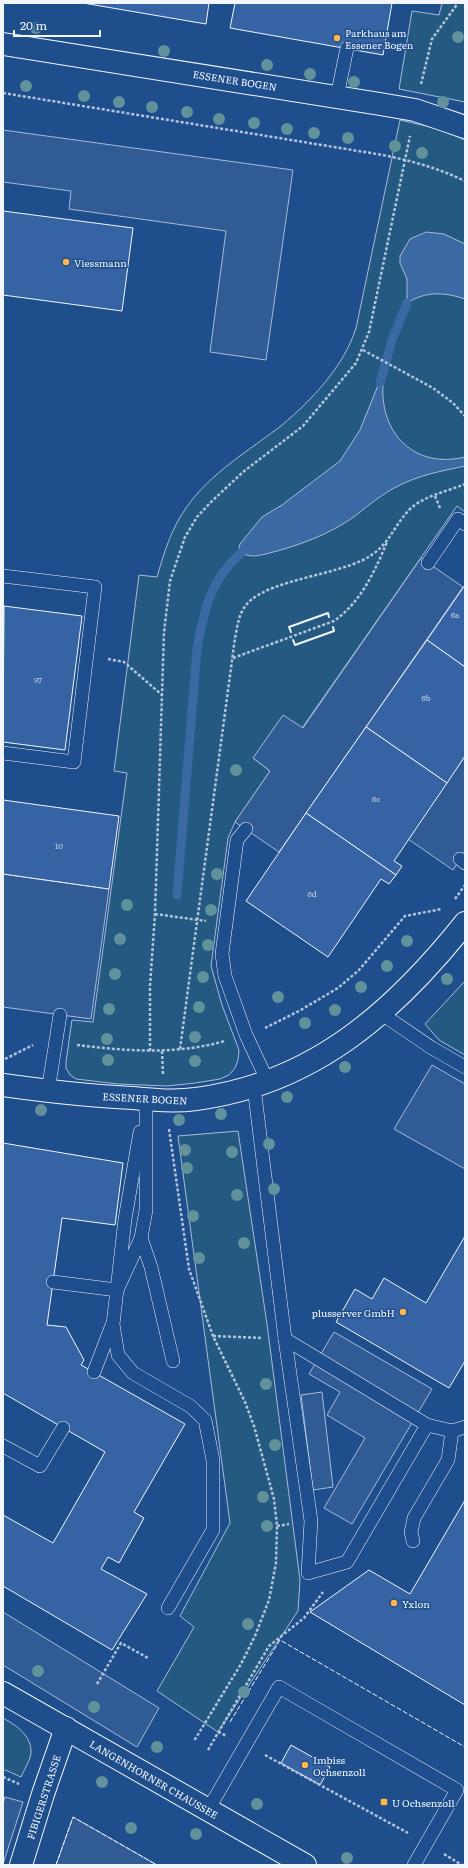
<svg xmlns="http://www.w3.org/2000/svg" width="468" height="1868" viewBox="0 0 468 1868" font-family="Literata,serif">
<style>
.green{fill:#245a82;stroke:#a8bbd7}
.parking{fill:#305b95;stroke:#a8bbd7}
.water{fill:#3b69a3;stroke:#a8bbd7}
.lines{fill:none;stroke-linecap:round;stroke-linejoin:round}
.stream{stroke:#3b69a3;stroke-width:9}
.building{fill:#3563a3;stroke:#f2f6ff}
.service-casing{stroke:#f2f6ff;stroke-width:14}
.minor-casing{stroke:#f2f6ff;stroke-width:24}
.secondary-casing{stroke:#f2f6ff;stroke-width:24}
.path{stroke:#b3c4dc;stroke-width:2.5;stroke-dasharray:3 2;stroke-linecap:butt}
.service{stroke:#1f4e8c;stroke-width:13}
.minor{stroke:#1f4e8c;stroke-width:22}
.secondary{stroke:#1f4e8c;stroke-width:22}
.fence{stroke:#f2f6ff;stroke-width:1;stroke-dasharray:5 2;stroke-linecap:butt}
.wall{stroke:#f2f6ff;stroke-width:2}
.tree{fill:#61919a}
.poi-dot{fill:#ffb74d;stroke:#1f4e8c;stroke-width:1.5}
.labels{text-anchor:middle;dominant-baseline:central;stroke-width:3;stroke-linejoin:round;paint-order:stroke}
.number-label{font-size:8px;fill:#c3d1e8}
.poi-label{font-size:10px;fill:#f2f6ff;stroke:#1f4e8c;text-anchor:start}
.street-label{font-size:10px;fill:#f2f6ff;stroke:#1f4e8c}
</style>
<rect width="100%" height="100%" fill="#1f4e8c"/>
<g class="green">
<path d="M442,3H465V102L399,89L412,11L439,15Z"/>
<path d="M400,120L435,128L465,140V512L457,506L302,728L253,758L270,771L235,822L228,838L211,966L222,1005L239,1050L238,1060L235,1068L229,1075L220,1079L195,1083L167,1086L118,1084L76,1079L70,1075L66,1068V1062L72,1020L93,1022L127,773L114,771L139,575L157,577C164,553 171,529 186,508C211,472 249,451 282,425C312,400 344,366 356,328Z"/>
<path d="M465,981V1055L439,1040L425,1024Z"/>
<path d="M238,1131L267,1324L300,1580L298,1611L218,1732L157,1691L194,1627L180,1616L230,1523L178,1136Z"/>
<path d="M3,1718C16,1725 32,1736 31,1753C30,1761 24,1770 21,1777L3,1769Z"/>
</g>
<g class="parking">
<path d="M3,130L293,170L266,360L210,352L226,231L69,209L71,191L3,182Z"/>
<path d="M421,558L463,587L279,852L235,822L270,771L253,758L283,715L303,728Z"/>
<path d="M465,756V851L453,870L408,839Z"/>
<path d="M3,874L109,889L91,1019L3,1007Z"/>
<path d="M432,1065L465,1084V1169L394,1129Z"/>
<path d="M334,1332L432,1389L352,1524L324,1508L365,1438L327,1415L340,1392L309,1374Z"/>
<path d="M322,1392L333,1487L313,1490L301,1395Z"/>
<path d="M3,1612L159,1708L137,1747L3,1665Z"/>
<path d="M5,1797L23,1802L3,1864V1804Z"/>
<path d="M73,1817L157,1865H56Z"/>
</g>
<g class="water">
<path d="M426,232L444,234L465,244V299C444,292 426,291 407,303V279L400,263V256L410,239Z"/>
<path d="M379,383L383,385C380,435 416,469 465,457V466C442,471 419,475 398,486C382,494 369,505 355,516C329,535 297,546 266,554C256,556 245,559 239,548L240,544L262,517L282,505L340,461L360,430Z"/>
</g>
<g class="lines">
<g class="stream">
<path d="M380,383L392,340L407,303"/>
<path d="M177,895L197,649C204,610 210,580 241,553"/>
</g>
</g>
<g class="building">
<path d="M83,3H209L206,24Z"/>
<path d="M235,3H392L383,55L230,28Z"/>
<path d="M3,211L133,228L122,311L3,295Z"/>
<path d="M465,585V667L427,640Z"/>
<path d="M4,606L82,616L65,750L3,742Z"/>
<path d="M427,640L465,667V756L447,783L366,727Z"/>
<path d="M366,727L447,783L394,861L402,866L396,875L306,813Z"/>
<path d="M3,800L119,816L109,889L3,874Z"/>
<path d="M306,813L396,875L389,884L381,879L328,957L246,901Z"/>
<path d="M3,1143L123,1163L115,1225L62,1218L47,1325L66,1327L84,1360L81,1365L185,1424L134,1512L144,1518L119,1563L108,1557L101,1569L147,1594L112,1650L3,1586V1515L53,1543L105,1452L3,1393Z"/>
<path d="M465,1236V1361L449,1388L336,1322L355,1289L372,1299L384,1278L426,1303Z"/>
<path d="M465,1500V1705L310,1612L369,1570L410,1594Z"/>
<path d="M291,1745L330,1767L320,1785L281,1763Z"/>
</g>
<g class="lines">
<g class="service-casing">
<g id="service">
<path d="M337,97L347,48"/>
<path d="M428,563L458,519L465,524"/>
<path d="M3,576L95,587L74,762L3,753"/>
<path d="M246,829L237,840L222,954L225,976L246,1035L268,1082"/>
<path d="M460,859L465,863"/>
<path d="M382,1014L432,1048L465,1067"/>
<path d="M254,1087L285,1339"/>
<path d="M48,1091L60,1015"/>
<path d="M146,1099V1210L141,1238L117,1290L113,1324L118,1355L133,1373L190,1406L205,1420L213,1460V1530L168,1608"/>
<path d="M141,1238L151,1267L173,1361"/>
<path d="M53,1282L117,1290L125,1219L140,1132"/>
<path d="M94,1372L112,1325"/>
<path d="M427,1425L347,1562L308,1573L311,1521L285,1339L427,1425L452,1431L465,1427"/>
<path d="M3,1446L40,1466L63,1428"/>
<path d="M413,1541L411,1532L414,1518L448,1460L452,1431"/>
<path d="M208,1810L279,1687L457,1790L414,1865"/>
</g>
</g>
<g class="minor-casing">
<g id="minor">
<path d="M3,44L380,104L415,110L465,127"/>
<path d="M3,1085C46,1091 89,1096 133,1098C154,1100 175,1102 196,1099C313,1084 394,1012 465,923"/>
<path d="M21,1865L43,1794L66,1728"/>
</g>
</g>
<g class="secondary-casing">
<path id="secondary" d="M3,1693L305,1865"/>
</g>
<g class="path">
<path d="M421,84L432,39L458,3"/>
<path d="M3,93L383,155C412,161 438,168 465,181"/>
<path d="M363,350L433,388L453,403L465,416"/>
<path d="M435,496L440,508"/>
<path d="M233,658L334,621C361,602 375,571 387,542"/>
<path d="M108,659L124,662L162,695"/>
<path d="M455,899L465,885"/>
<path d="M155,914L206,921"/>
<path d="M265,1028L299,1011L338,988L359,970L405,916L442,909"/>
<path d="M77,1045C126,1051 176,1055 225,1041"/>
<path d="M180,1049L235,638C238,623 239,610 251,600C275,580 332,575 363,560C389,547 391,530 408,511C422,496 446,492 465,484"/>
<path d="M150,1051V986L155,914L164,632L170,581L185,537L197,517L211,502L243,472L303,426L356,363L369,332L410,136"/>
<path d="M162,1051L163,1074"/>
<path d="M5,1059L33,1045"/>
<path d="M169,1129L189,1269L213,1336L245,1402L254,1426L274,1499L277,1526L276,1563L269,1600L255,1636L241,1664L194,1741"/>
<path d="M213,1336L263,1338"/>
<path d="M277,1526L289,1524"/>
<path d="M97,1684L121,1643L148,1658"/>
<path d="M218,1732L227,1736"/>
<path d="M208,1750L269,1646L304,1618L323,1592"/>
<path d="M265,1755L408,1833"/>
<path d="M3,1777L19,1784"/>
<path d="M444,1854L462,1865"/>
</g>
<use href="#service" class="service"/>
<use href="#minor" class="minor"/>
<use href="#secondary" class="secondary"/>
<g class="fence">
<path d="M230,1722L280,1640L465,1747"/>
<path d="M56,1865L73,1817L157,1865"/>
</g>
<g class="wall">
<path d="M291,632L289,627L328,613L329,617"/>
<path d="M293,640L295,645L334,631L333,627"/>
</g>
</g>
<g class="tree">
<circle cx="36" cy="28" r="6"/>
<circle cx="458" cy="37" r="6"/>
<circle cx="164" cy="51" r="6"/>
<circle cx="267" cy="65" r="6"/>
<circle cx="310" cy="74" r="6"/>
<circle cx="354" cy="82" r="6"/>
<circle cx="26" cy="86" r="6"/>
<circle cx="84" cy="96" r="6"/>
<circle cx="119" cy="102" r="6"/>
<circle cx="443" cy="102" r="6"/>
<circle cx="152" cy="107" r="6"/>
<circle cx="187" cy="112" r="6"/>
<circle cx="219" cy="119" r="6"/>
<circle cx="254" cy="123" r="6"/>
<circle cx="287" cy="129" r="6"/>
<circle cx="314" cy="133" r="6"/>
<circle cx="348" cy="138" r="6"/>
<circle cx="395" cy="146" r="6"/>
<circle cx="422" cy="153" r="6"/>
<circle cx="236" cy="770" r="6"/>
<circle cx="217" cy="874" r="6"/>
<circle cx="127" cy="905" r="6"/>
<circle cx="211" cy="910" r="6"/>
<circle cx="120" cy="939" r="6"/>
<circle cx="407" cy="941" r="6"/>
<circle cx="208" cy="945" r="6"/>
<circle cx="387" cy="966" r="6"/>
<circle cx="115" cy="974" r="6"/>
<circle cx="203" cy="977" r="6"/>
<circle cx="447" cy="979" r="6"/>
<circle cx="361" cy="987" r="6"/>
<circle cx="278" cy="997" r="6"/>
<circle cx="199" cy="1007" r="6"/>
<circle cx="109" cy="1009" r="6"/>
<circle cx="335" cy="1010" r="6"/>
<circle cx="305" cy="1023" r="6"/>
<circle cx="195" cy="1037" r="6"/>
<circle cx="107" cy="1039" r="6"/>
<circle cx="108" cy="1060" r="6"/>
<circle cx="195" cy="1061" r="6"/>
<circle cx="345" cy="1067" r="6"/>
<circle cx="287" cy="1097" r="6"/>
<circle cx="41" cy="1110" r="6"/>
<circle cx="221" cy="1114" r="6"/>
<circle cx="179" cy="1120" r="6"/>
<circle cx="269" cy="1144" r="6"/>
<circle cx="185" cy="1150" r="6"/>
<circle cx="232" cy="1152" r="6"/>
<circle cx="187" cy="1168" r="6"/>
<circle cx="274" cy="1189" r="6"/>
<circle cx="237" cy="1195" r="6"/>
<circle cx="193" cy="1216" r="6"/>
<circle cx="244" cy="1243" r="6"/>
<circle cx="199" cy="1258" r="6"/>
<circle cx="266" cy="1384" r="6"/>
<circle cx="275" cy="1445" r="6"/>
<circle cx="263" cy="1497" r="6"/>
<circle cx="267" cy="1526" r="6"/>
<circle cx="248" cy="1624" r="6"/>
<circle cx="38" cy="1671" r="6"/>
<circle cx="244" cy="1692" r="6"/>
<circle cx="94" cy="1707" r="6"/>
<circle cx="157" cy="1747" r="6"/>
<circle cx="102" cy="1782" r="6"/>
<circle cx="257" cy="1804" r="6"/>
<circle cx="131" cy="1828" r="6"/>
<circle cx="196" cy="1834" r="6"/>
<circle cx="347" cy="1858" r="6"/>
</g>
<g class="poi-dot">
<circle cx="337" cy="38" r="4"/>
<circle cx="66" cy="262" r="4"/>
<circle cx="403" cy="1312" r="4"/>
<circle cx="394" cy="1603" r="4"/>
<circle cx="305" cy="1765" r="4"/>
<rect x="380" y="1798" width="8" height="8" rx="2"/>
</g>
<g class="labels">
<g class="number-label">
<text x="455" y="614">6a</text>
<text x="38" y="679">97</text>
<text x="426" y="697">6b</text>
<text x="376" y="798">6c</text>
<text x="59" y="845">10</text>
<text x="312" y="893">6d</text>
</g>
<g class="poi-label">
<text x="345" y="32">Parkhaus am<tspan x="345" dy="12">Essener Bogen</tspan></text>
<text x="74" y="262">Viessmann</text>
<text x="395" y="1312" text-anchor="end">plusserver GmbH</text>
<text x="402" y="1603">Yxlon</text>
<text x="313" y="1759">Imbiss<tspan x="313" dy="12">Ochsenzoll</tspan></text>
<text x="392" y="1802">U Ochsenzoll</text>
</g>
<g class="street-label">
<text transform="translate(235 80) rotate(9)">ESSENER BOGEN</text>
<text transform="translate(145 1098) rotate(3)">ESSENER BOGEN</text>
<text transform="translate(154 1779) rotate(30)">LANGENHORNER CHAUSSEE</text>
<text transform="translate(43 1797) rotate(-72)">FIBIGERSTRASSE</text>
</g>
</g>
<rect width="468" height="1868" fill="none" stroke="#f2f6ff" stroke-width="8"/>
<path d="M14 30v6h86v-6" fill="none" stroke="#f2f6ff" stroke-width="2"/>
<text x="20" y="30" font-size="12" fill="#f2f6ff" stroke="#1f4e8c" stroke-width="3" paint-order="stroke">20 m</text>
</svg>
